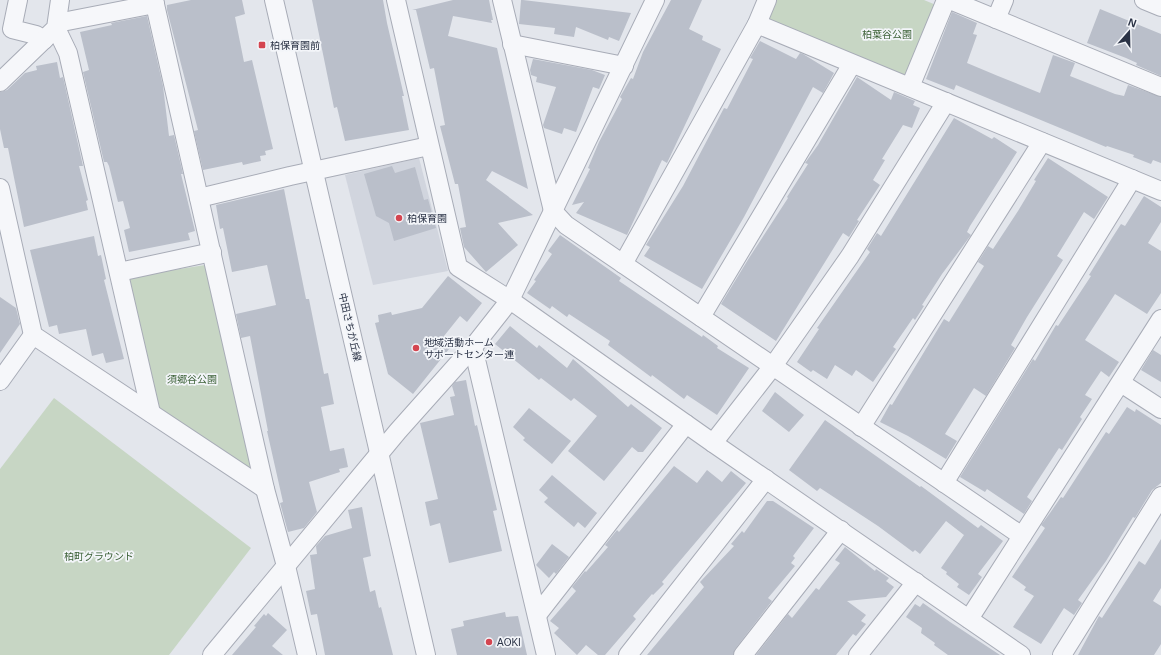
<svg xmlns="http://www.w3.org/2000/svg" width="1161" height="655" viewBox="0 0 1161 655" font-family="Helvetica,'Noto Sans JP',sans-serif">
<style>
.built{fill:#d1d5de}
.green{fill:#c7d6c4}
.building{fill:#babfca}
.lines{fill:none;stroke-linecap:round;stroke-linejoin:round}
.minor-casing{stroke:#a8acb7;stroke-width:20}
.minor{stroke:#f6f7fa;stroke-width:18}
.poi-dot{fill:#d44550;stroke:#f3f5f9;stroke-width:1.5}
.labels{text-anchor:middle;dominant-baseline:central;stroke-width:3.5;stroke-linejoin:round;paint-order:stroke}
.park-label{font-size:10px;fill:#3c6137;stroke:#f3f5f9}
.poi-label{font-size:10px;fill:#2a3245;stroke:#f3f5f9;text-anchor:start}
.street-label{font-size:10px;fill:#2a3245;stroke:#f3f5f9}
</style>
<rect width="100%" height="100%" fill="#e3e6ec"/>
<path class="built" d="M419,158L448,271L373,285L345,175Z"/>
<g class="green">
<path d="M777,0H924L936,5L904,78L768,20Z"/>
<path d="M205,265L253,471L159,409L129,277Z"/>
<path d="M54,398L251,548L169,655H0V469Z"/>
</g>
<g class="building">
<path d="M191,0H242L245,14L235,17L244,62L252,60L273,149L265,151L266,155L260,156L261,161L243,165L242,162L203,170L194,131L198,130L167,10V5Z"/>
<path d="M312,0H383L387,23L404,96H402L409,130L345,141L337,107L334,108Z"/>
<path d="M453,0H489L493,20H491L492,23L453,16L448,36L497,48L528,189L492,171L486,180L533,215L498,223L518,245L486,272L464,247L460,228L466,227L458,184H455L440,126L445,125L434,68L430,69L416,10H412Z"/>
<path d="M521,0H523L631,13L619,41L609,37L608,40L576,27L574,37L554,34L555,28L519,24Z"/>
<path d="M671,0H702L689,29L703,36L702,40L721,49L667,163L662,160L627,235L576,213L584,202L572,205L590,169L588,168L599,142L622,99L620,97L631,78L633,79L643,52Z"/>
<path d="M1100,9L1161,34V76L1136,65L1137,63L1126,58L1087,43Z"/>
<path d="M952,12L977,23L973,34L977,35L967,63L998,76L1040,93L1053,55L1075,63L1070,76L1115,94L1124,96L1128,85L1161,97V163L1153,160L1151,164L1133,157L1134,155L1107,146L1106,147L956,85L954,90L926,79Z"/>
<path d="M147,16L163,86L169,136L174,135L183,174H181L195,231L188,233L190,240L129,252L124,230L130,228L123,201L118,202L109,166L107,162H104L83,72L89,70L80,32L112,25L111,23Z"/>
<path d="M760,41L796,59L800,53L803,54L834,73L823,93L813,87L744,217L702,289L644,256L650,247L646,245L683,186L724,108L727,109L753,59L750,58Z"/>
<path d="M533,59L592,70L605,75L599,89L593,87L576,132L564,128L562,134L544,128L543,125L556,87L536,82L537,77L531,75L530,70Z"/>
<path d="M57,62L60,78L63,77L83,166H79L88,200L86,201L88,210L24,227L8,148H4L0,129V92L7,90L25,73L37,70L36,66Z"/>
<path d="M857,77L891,100L894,92L915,101L913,105L920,108L912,128L903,125L882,159L885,160L873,180L880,185L857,220L859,221L849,237L843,233L776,341L721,304L749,258L788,198L787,197L808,164L805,163L818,145Z"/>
<path d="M954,118L992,139L994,137L1017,152L970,226L967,232L971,235L942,274L922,305L924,306L915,320L913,318L893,347L896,349L873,382L856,370L852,376L835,365L827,379L813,370L811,372L797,362L819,329L817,328L870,252L867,249L877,233L881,236Z"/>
<path d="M1048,158L1108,197L1094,219L1084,212L1057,256L1063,260L1027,317L1011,345L1015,348L986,396L974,388L945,434L957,441L946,459L908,436L880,422L890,404L892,405L944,319L949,322L984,266L978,262L988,246L993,249L1018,211L1036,181L1034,180Z"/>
<path d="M392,166L395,173L415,167L424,200L428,199L436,228L394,241L389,223L376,216L364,174Z"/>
<path d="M284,189L306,299H309L324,374L328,373L334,404L321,407L330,451L344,448L348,467L339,469L340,472L309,482L317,512L304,528L288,532L280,503L283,502L267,431H268L250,336L241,338L236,314L276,305L267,265L232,272L223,228L220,229L216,205Z"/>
<path d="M1144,196L1161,207V222L1148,243L1161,251V293L1147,314L1115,294L1085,340L1119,362L1109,377L1101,371L1085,395L1092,399L1080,417L1082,419L1062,450L1059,448L1027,497L1032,501L1024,514L987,489L985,492L960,477L1033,359L1035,361L1056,325L1058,326L1091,276L1089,275L1112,238L1121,224L1125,226Z"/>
<path d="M560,235L621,278L619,281L702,337L703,335L718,346L717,348L749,368L717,415L687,395L684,399L652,375L651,377L608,345L610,341L569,314L567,317L552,306L550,309L527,293L536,281L534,280L552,254L548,251Z"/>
<path d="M94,236L98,256L101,255L106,279L104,280L124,359L106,363L103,353L92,356L86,329L59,334L57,325L49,327L30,250Z"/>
<path d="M448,276L482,303L467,322L460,316L444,336L453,344L413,394L388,374L375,323L379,322L378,315L391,312L392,315L422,308Z"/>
<path d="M0,297L16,308L20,324L0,353Z"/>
<path d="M510,326L537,348L539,345L567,368L573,359L628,407L631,404L662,428L643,452H638L632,447L604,481L568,451L597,416L574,398L571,401L541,378L539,380L495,344Z"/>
<path d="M1153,350L1161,355V382L1141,370Z"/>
<path d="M466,380L475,426L477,425L497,510L493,511L502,551L449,563L440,523L430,526L425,502L438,499L420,423L454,415L450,397L455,396L452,386L455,382Z"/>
<path d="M775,392L804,415L789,432L762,411Z"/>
<path d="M1127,407L1135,412L1136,409L1161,425V483L1152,490L1135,518L1133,517L1106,561L1078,600L1082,603L1074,615L1064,608L1041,644L1013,627L1034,596L1024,590L1026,587L1012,577L1045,528L1041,525L1050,513L1061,497L1063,498L1106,432L1109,434Z"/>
<path d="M529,408L571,441L552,464L523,440L525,438L513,427Z"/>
<path d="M825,420L920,487L921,486L978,528L981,525L1003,541L978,574L982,577L969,595L957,587L959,584L946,574L947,572L941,568L964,535L946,521L920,554L915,550L913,552L878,526L820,488L817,491L789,470Z"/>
<path d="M674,466L697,483L707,470L722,482L731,471L746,483L662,582L664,584L653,595L652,594L633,616L636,619L605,655H598L586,645L577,655L554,633L559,628L550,621L576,591L572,587L585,571L586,572L608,547L605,545L617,530L619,532Z"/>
<path d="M552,475L597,513L585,528L578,522L574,527L544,502L548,498L539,490Z"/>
<path d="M767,501H773L814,528L793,556L795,558L791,563L795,566L768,598L772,601L735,649L733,655H647L704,587L700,582L734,546L731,544L742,531L744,533Z"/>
<path d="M362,507L371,556L363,558L370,592L375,590L379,608L381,607L393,655H325L317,614L311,615L306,591L315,589L310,555L317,554L316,546L325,536L352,528L348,510Z"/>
<path d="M1161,539V588L1153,601L1161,606V644L1154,655H1078L1099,616L1102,618L1139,561L1145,565Z"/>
<path d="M552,544L569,557L556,574L554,572L549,578L536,565Z"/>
<path d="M845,547L875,571L876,569L889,578L886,581L894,587L886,597L847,601L866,615L861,621L866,624L856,636L853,634L836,655H756L788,614L792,618L816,588L819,590L821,587L840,563L835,560Z"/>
<path d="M923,603L950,622L1000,655H948L934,645L935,643L921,633L922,628L906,617L915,604L920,607Z"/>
<path d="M505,612L506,617L518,616L527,655H457L451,629L464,626L463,621Z"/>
<path d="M268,613L287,630L272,646L283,655H232L256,627L254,626L264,614L266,616Z"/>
</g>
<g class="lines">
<g class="minor-casing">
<g id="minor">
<path d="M18,0L12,29L36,35L44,40"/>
<path d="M154,0L265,489L286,566L307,655"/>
<path d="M274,0L426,655"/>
<path d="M396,0L458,267L510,300L713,443L1021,655"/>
<path d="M502,0L553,211L566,225L1022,536"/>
<path d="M950,0L1161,87"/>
<path d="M1144,0L1161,7"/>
<path d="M996,19L1004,0"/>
<path d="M57,23L155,4"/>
<path d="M757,24L1161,191"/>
<path d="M56,28L68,53L151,413"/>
<path d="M512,44L624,66"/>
<path d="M0,82L56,28L60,0"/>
<path d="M910,87L946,0"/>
<path d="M0,188L33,335L265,489"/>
<path d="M199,198L290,176L429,146"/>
<path d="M623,264L757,24L767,0"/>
<path d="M119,272L212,252"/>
<path d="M701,317L852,64"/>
<path d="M473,347L546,655"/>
<path d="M0,381L33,335"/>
<path d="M1121,383L1161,409"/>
<path d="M861,427L1042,142"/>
<path d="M713,443L773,366L850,256L946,102"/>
<path d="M944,483L1132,179"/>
<path d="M537,615L686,424"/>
<path d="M969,619L1161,319"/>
<path d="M212,655L398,431L473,347L510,300L655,0"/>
<path d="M628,655L766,479"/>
<path d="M743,655L841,530"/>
<path d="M858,655L916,582"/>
<path d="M1062,655L1161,496"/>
</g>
</g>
<use href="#minor" class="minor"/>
</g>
<g class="poi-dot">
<rect x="258" y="41" width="8" height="8" rx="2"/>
<circle cx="399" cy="218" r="4"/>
<circle cx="416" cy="348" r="4"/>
<circle cx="489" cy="642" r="4"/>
</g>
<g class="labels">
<g class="park-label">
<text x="887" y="34">柏葉谷公園</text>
<text x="192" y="379">須郷谷公園</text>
<text x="99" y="556">柏町グラウンド</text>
</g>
<g class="poi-label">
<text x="270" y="45">柏保育園前</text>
<text x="407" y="218">柏保育園</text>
<text x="424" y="342">地域活動ホーム<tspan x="424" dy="12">サポートセンター連</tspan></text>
<text x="497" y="642">AOKI</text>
</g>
<g class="street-label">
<text transform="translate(350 327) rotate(77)">中田さちが丘線</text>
</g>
</g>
<g transform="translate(1129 32) rotate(20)" stroke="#f3f5f9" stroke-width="3" paint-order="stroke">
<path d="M0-3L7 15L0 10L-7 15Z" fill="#2a3245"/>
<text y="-6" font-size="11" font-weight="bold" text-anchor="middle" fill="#2a3245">N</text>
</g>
</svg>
